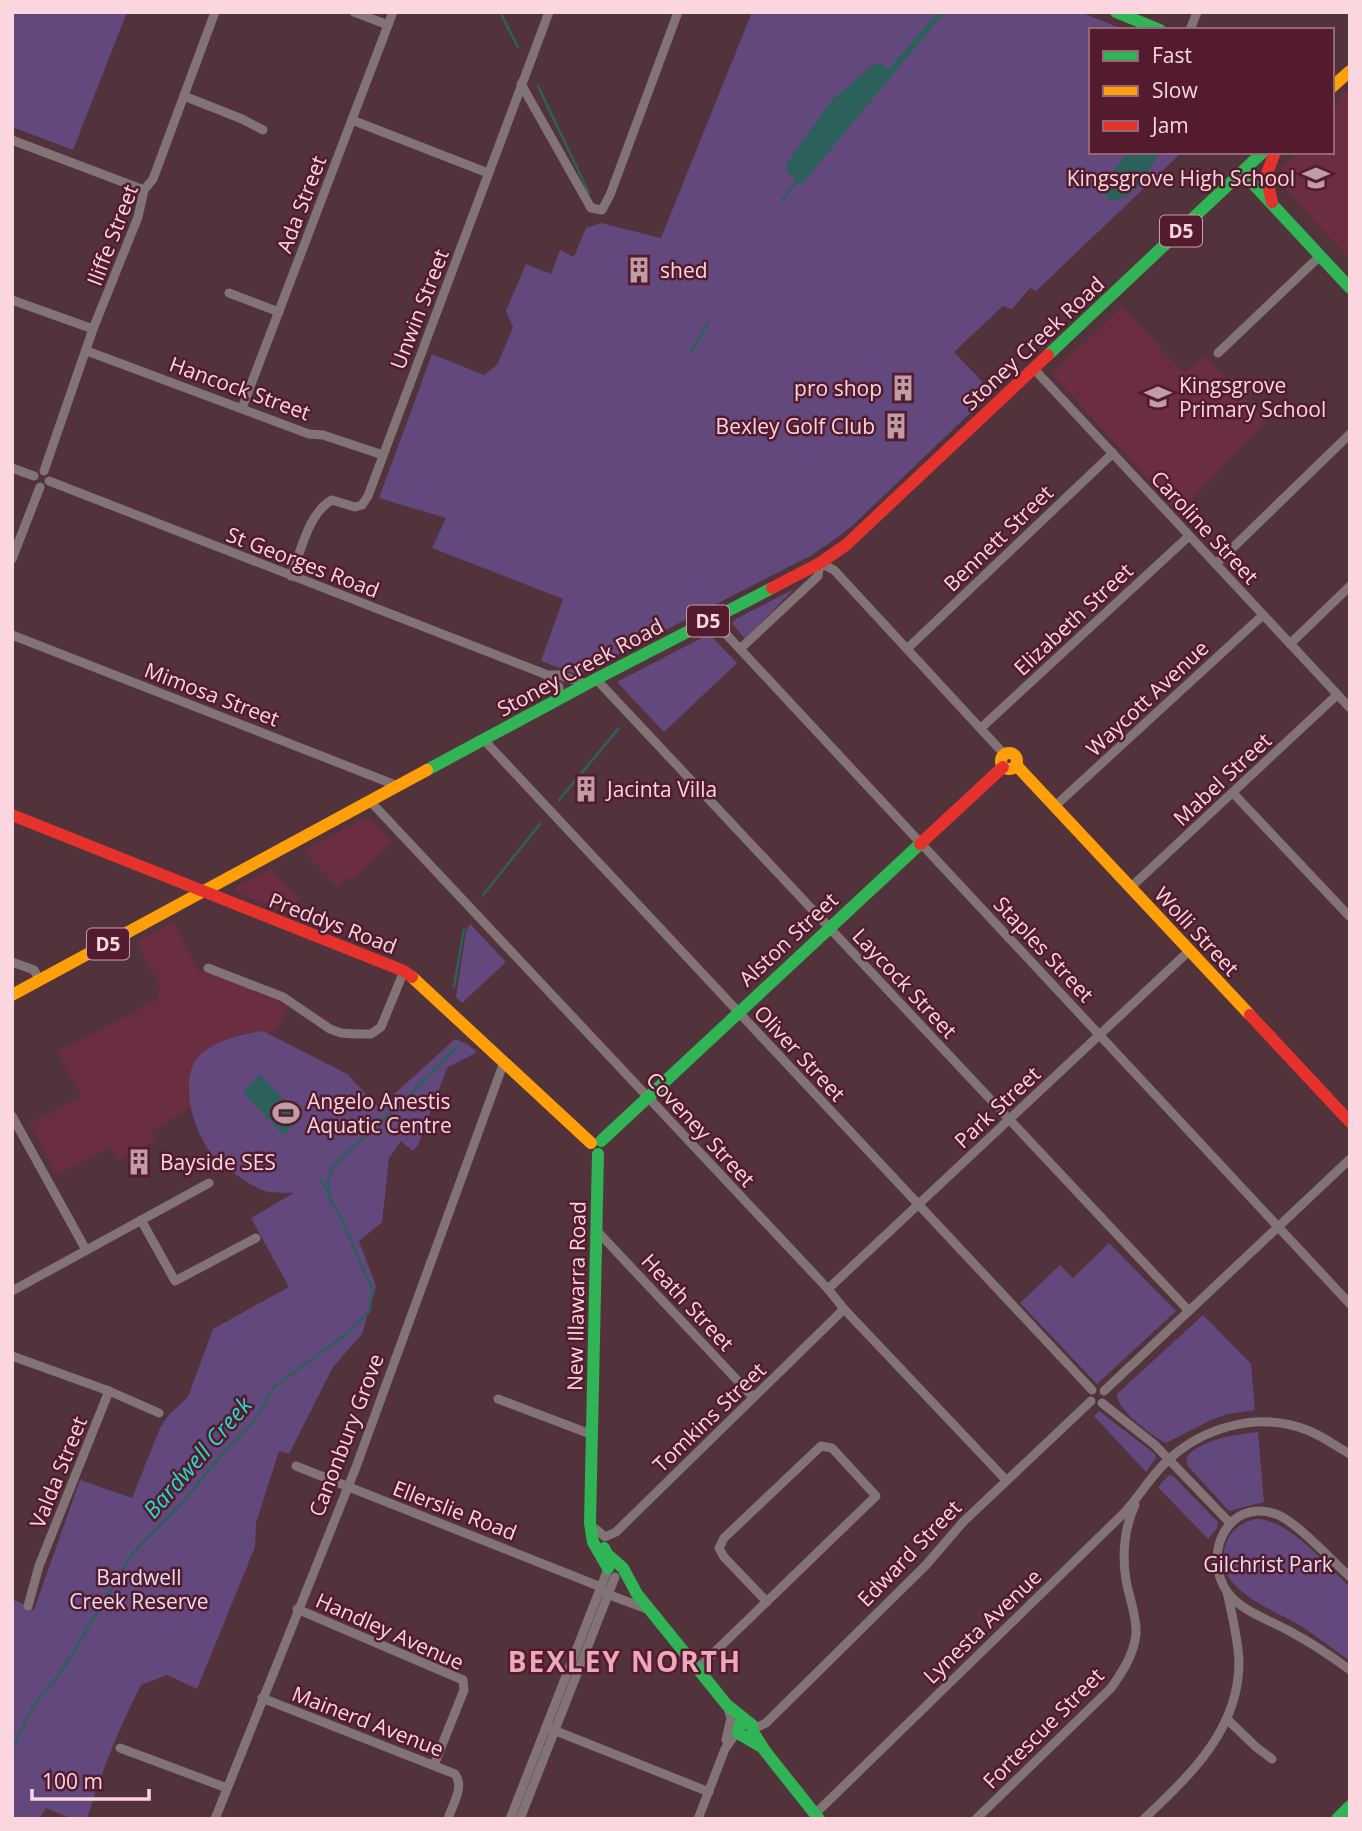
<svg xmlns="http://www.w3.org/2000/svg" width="1362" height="1831" viewBox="0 0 1362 1831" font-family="'Open Sans',sans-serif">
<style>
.built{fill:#6b2e40}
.green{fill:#62487c}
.water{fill:#2c605a}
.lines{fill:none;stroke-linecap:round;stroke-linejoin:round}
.stream{stroke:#2c605a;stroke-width:2.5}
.street{stroke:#827377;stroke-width:9}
.fast{stroke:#30b455;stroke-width:12}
.slow{stroke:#ff9f0a;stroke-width:12}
.jam{stroke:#e5322d;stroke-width:12}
.labels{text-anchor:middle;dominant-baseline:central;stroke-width:5;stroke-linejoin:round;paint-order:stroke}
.shield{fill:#531b2d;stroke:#c99ea9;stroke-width:2}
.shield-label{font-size:19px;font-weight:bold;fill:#fcd6de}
.poi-label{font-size:21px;fill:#fcd6de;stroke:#531b2d;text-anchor:start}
.street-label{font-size:21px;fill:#fcd6de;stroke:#531b2d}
.park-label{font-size:21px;fill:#e5def1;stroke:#531b2d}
.water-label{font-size:23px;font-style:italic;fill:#26dac7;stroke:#531b2d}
.district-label{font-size:28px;font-weight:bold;letter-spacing:2px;fill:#eea8b9;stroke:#531b2d}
</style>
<rect width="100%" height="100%" fill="#52333c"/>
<g class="built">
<path d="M1350,88V259L1283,187L1282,169L1298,152H1332V115L1340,97Z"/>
<path d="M1122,307L1184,373L1204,356L1266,421L1179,512L1052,374Z"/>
<path d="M365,818H369L392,842L353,879L349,877L337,886L303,851Z"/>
<path d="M271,869L299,899L285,911L236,892V887Z"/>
<path d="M174,922L199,973L205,971L289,1005L277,1029L268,1034L262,1031L240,1034L208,1049L193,1064L187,1094L192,1107L151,1131L156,1140L119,1160L111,1146L57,1175L30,1124L82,1097L58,1052L159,999L156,991L161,987L137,942Z"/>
</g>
<g class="green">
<path d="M12,12H127L73,150L12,127Z"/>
<path d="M752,12H1080L1125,30H1091V152H1182L1036,291L1030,288L1012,309L1003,306L954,352L992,392L852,526L831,542L810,556L578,675L541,661L563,599L432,548L446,518L379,498L432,354L484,375L497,365L513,327L506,311L526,264L551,274L560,250L574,257L586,228L601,223L661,238Z"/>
<path d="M794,589L745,639L732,623L736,619Z"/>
<path d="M709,634L737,663L664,732L617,682Z"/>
<path d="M470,924L506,962L462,1003L456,997L466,932Z"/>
<path d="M263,1031L347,1074L379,1108L455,1039L467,1044L477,1052L447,1068L418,1145L413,1151L401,1141L389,1158L382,1222L359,1241L376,1286L362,1334L333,1367L289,1454L279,1451L256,1523L255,1547L197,1689L167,1675L141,1685C119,1728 101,1772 87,1819H72L46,1808L39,1819H12V1608L15,1600L34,1610L80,1480L132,1498L160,1428L168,1416L188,1397L213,1329L289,1287L251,1218L294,1193C284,1192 271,1194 262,1190C249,1185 217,1162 210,1152C194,1129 182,1092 193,1065C201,1044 242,1033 263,1031Z"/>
<path d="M1109,1243L1176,1311L1097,1384L1020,1303L1060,1265L1073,1278Z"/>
<path d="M1203,1315L1251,1364L1255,1410L1228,1414L1213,1419L1166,1443C1152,1436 1116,1409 1117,1394Z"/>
<path d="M1099,1411L1155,1454L1156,1458L1146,1472L1094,1416Z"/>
<path d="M1258,1432L1264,1502L1229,1511L1188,1466L1186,1458C1198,1440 1237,1434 1258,1432Z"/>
<path d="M1169,1475L1173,1476L1218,1522L1217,1528L1208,1539L1158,1487Z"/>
<path d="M1256,1519C1289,1519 1326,1565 1350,1587V1661C1333,1649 1318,1637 1301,1626C1272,1608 1207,1588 1227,1541C1232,1529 1243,1522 1256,1519Z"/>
</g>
<g class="water">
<path d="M938,12H945L801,185C794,179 786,174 786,164L832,100L874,64H881L889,69Z"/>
<path d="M1128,152H1160C1147,172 1136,200 1110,201L1105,194L1103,185Z"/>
<path d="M260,1075L301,1118L283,1135L243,1092Z"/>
</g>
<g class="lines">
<g class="stream">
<path d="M500,12L518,47"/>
<path d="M538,86L589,193"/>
<path d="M782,200L798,180"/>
<path d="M691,352L708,323"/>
<path d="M559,800L619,728"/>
<path d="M483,895L540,824"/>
<path d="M454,987L464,929"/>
<path d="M321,1181L329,1193"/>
<path d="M12,1749L34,1705L64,1668L132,1554L182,1503L223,1453L255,1420L274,1387L349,1332L369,1312L373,1291L341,1218L330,1199L328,1182L332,1167L407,1098L458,1046"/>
</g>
<g class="street">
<path d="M354,12L388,25"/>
<path d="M1190,30L1197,12"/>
<path d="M521,84L591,208L602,210L610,195L678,12"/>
<path d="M184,96L242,119L263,130"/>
<path d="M352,120L488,173"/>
<path d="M12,140L144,190"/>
<path d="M229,293L279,312"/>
<path d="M12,300L93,329"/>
<path d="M87,351L309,434L323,435L383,455"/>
<path d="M1218,353L1320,256"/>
<path d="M1034,369L1350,708"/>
<path d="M242,408L393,12"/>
<path d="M12,468L34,476"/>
<path d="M44,471L93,329L138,217L144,190L153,179L215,12"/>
<path d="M49,481L545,674L559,687V695L556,700"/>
<path d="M12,559L40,487"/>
<path d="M1216,564L1350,434"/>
<path d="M291,576C301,552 308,513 332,500L355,507L362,505L368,496L549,12"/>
<path d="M712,619L1350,1304"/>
<path d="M12,635L398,786"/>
<path d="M1290,644L1350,586"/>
<path d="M908,648L1113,453"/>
<path d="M740,649L818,576L820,563L834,570L1004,754"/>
<path d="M547,675H559L586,684"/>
<path d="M596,679L1189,1311"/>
<path d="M981,728L1189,536"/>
<path d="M484,740L1092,1390"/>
<path d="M1233,793L1350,917"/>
<path d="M370,801L828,1289L844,1309L1006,1480"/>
<path d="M1054,807L1263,615"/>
<path d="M1130,888L1337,695"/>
<path d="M12,962L34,970L40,981"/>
<path d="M208,968L283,997L330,1029L341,1033L357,1034H371L381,1027L404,971"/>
<path d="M12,1116L86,1250"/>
<path d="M141,1220L175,1281L256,1238"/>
<path d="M597,1231L753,1397"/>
<path d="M828,1289L1189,951"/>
<path d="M12,1291L209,1183"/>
<path d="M12,1356L109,1391L159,1413"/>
<path d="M1104,1391L1350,1159"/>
<path d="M498,1399L593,1435"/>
<path d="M1102,1403L1155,1445L1230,1523"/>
<path d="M296,1466L601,1587L607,1594L647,1609"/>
<path d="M596,1529L605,1537L616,1532L844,1309"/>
<path d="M1350,1577C1331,1560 1297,1522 1276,1514C1227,1497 1201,1556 1228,1593C1241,1611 1272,1621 1291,1632C1312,1643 1331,1656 1350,1670"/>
<path d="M28,1606L39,1566L109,1391"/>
<path d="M297,1609L463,1680L464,1690L434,1765"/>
<path d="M698,1668L876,1496L832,1448L821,1446L724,1538L719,1548L724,1557L767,1602"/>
<path d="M262,1698L455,1774C465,1787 452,1805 448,1819"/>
<path d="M1227,1719L1256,1747L1272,1759"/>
<path d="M551,1729L709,1792"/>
<path d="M753,1729L766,1723L926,1565L963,1522L1091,1401"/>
<path d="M726,1740L731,1718L727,1705"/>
<path d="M120,1748L227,1788"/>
<path d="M815,1814L1123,1514C1138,1498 1149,1479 1164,1464C1201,1427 1258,1411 1307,1430C1323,1436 1335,1446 1350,1454"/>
<path d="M215,1819L356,1467L504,1062"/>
<path d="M510,1819L608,1569"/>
<path d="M520,1819L615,1577"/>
<path d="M698,1819L725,1749L734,1736L739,1735"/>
<path d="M976,1819L1111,1688C1123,1671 1134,1654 1136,1634C1137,1615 1129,1598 1126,1580C1122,1556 1124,1528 1135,1505"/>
<path d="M1144,1819C1190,1775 1239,1730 1239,1662C1238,1638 1232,1615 1227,1592"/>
</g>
<g class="fast">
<path d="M1116,12L1160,30"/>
<path d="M1243,173L1350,288"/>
<path d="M1048,355L1263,152"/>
<path d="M427,770L596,679L772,588"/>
<path d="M601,1141L920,844"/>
<path d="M598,1154L590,1523L593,1542L608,1568"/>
<path d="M604,1548L607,1554L623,1568L637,1594L727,1705L752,1725L753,1732"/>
<path d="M749,1723L740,1724L738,1733L760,1746"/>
<path d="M753,1732L765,1751L819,1819"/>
<path d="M1337,1819L1350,1806"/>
</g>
<g class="slow">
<path d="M1332,87L1350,71"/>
<circle cx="1009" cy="761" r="8"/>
<path d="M1016,765L1250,1015"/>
<path d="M412,977L591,1143"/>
<path d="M12,995L427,770"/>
</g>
<g class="jam">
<path d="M1272,202L1266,176L1275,152"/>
<path d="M772,588L820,563L846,545L1048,355"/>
<path d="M12,815L404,971L412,977"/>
<path d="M920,844L1003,767"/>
<path d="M1250,1015L1350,1122"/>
</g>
</g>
<defs>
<g id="school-bare" transform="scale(2.1)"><path d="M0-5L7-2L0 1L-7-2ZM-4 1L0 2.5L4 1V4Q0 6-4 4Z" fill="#c09da5" stroke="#531b2d" stroke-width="2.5" paint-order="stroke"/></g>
<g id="building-bare" transform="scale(2.1)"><path d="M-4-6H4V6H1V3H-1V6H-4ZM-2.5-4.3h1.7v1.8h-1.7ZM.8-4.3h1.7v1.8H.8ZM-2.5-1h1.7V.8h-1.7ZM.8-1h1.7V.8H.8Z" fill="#c09da5" stroke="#531b2d" stroke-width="2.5" paint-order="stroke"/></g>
<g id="stadium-bare" transform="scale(2.1)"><path d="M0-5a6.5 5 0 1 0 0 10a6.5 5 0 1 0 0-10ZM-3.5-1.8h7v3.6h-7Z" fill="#c09da5" stroke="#531b2d" stroke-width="2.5" paint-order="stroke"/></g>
</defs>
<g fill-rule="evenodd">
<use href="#school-bare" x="1316" y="178"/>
<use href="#building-bare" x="639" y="270"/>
<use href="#building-bare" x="903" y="388"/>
<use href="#school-bare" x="1158" y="397"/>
<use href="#building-bare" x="896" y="426"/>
<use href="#building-bare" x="586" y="789"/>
<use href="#stadium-bare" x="286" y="1113"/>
<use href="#building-bare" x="139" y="1162"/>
</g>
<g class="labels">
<g class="shield">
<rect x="1160" y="215.5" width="42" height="31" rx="5"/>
<rect x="687" y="605.5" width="42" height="31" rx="5"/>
<rect x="87" y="928.5" width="42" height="31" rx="5"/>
</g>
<g class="shield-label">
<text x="1181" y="231">D5</text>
<text x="708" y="621">D5</text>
<text x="108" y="944">D5</text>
</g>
<g class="poi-label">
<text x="1295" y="178" text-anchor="end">Kingsgrove High School</text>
<text x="660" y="270">shed</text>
<text x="1179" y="385">Kingsgrove<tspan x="1179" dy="24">Primary School</tspan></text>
<text x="882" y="388" text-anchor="end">pro shop</text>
<text x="875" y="426" text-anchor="end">Bexley Golf Club</text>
<text x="607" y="789">Jacinta Villa</text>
<text x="307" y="1101">Angelo Anestis<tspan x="307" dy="24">Aquatic Centre</tspan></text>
<text x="160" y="1162">Bayside SES</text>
</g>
<g class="street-label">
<text transform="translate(301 204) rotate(-69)">Ada Street</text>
<text transform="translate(112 235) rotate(-69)">Iliffe Street</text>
<text transform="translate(419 309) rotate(-69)">Unwin Street</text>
<text transform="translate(1033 343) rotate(-43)">Stoney Creek Road</text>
<text transform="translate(240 388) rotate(20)">Hancock Street</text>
<text transform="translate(1205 527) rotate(47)">Caroline Street</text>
<text transform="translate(998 538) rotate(-44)">Bennett Street</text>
<text transform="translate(303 562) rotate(21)">St Georges Road</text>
<text transform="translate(1073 619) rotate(-43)">Elizabeth Street</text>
<text transform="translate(580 667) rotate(-28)">Stoney Creek Road</text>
<text transform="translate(212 694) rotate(21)">Mimosa Street</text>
<text transform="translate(1147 698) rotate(-43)">Waycott Avenue</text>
<text transform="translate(1222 779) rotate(-43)">Mabel Street</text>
<text transform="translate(333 923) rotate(21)">Preddys Road</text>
<text transform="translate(1197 931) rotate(47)">Wolli Street</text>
<text transform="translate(788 939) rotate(-43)">Alston Street</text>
<text transform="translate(1044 949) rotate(47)">Staples Street</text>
<text transform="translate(905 983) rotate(47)">Laycock Street</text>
<text transform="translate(800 1053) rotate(47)">Oliver Street</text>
<text transform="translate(997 1107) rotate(-43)">Park Street</text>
<text transform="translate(701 1129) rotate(47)">Coveney Street</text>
<text transform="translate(576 1296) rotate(-89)">New Illawarra Road</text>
<text transform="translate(688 1302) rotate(47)">Heath Street</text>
<text transform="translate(709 1417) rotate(-44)">Tomkins Street</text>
<text transform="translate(346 1435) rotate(-69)">Canonbury Grove</text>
<text transform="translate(58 1472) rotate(-68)">Valda Street</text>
<text transform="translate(455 1510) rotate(21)">Ellerslie Road</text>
<text transform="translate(909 1553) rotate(-46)">Edward Street</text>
<text transform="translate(982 1626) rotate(-44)">Lynesta Avenue</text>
<text transform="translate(390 1631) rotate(24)">Handley Avenue</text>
<text transform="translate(368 1721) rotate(21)">Mainerd Avenue</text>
<text transform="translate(1043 1728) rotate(-45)">Fortescue Street</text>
</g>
<g class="park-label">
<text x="1268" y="1564">Gilchrist Park</text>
<text x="139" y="1577">Bardwell<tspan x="139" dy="24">Creek Reserve</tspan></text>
</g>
<g class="water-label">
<text transform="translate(197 1457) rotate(-49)">Bardwell Creek</text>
</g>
<g class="district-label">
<text x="625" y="1661">BEXLEY NORTH</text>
</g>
</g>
<rect width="1362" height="1831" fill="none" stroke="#fcd6de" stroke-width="28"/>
<rect x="1089" y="28" width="245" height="126" fill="#531b2d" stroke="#976674" stroke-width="2"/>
<rect x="1103" y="51" width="35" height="10" fill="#30b455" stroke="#976674" stroke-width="2"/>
<text x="1152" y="63" font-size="21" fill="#fcd6de">Fast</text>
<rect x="1103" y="86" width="35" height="10" fill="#ff9f0a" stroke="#976674" stroke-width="2"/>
<text x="1152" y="98" font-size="21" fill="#fcd6de">Slow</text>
<rect x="1103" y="121" width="35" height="10" fill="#e5322d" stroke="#976674" stroke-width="2"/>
<text x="1152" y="133" font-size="21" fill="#fcd6de">Jam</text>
<path d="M32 1789v10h117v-10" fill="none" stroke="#fcd6de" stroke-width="3.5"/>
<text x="42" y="1789" font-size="21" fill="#fcd6de" stroke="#531b2d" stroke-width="5" paint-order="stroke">100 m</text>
</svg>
